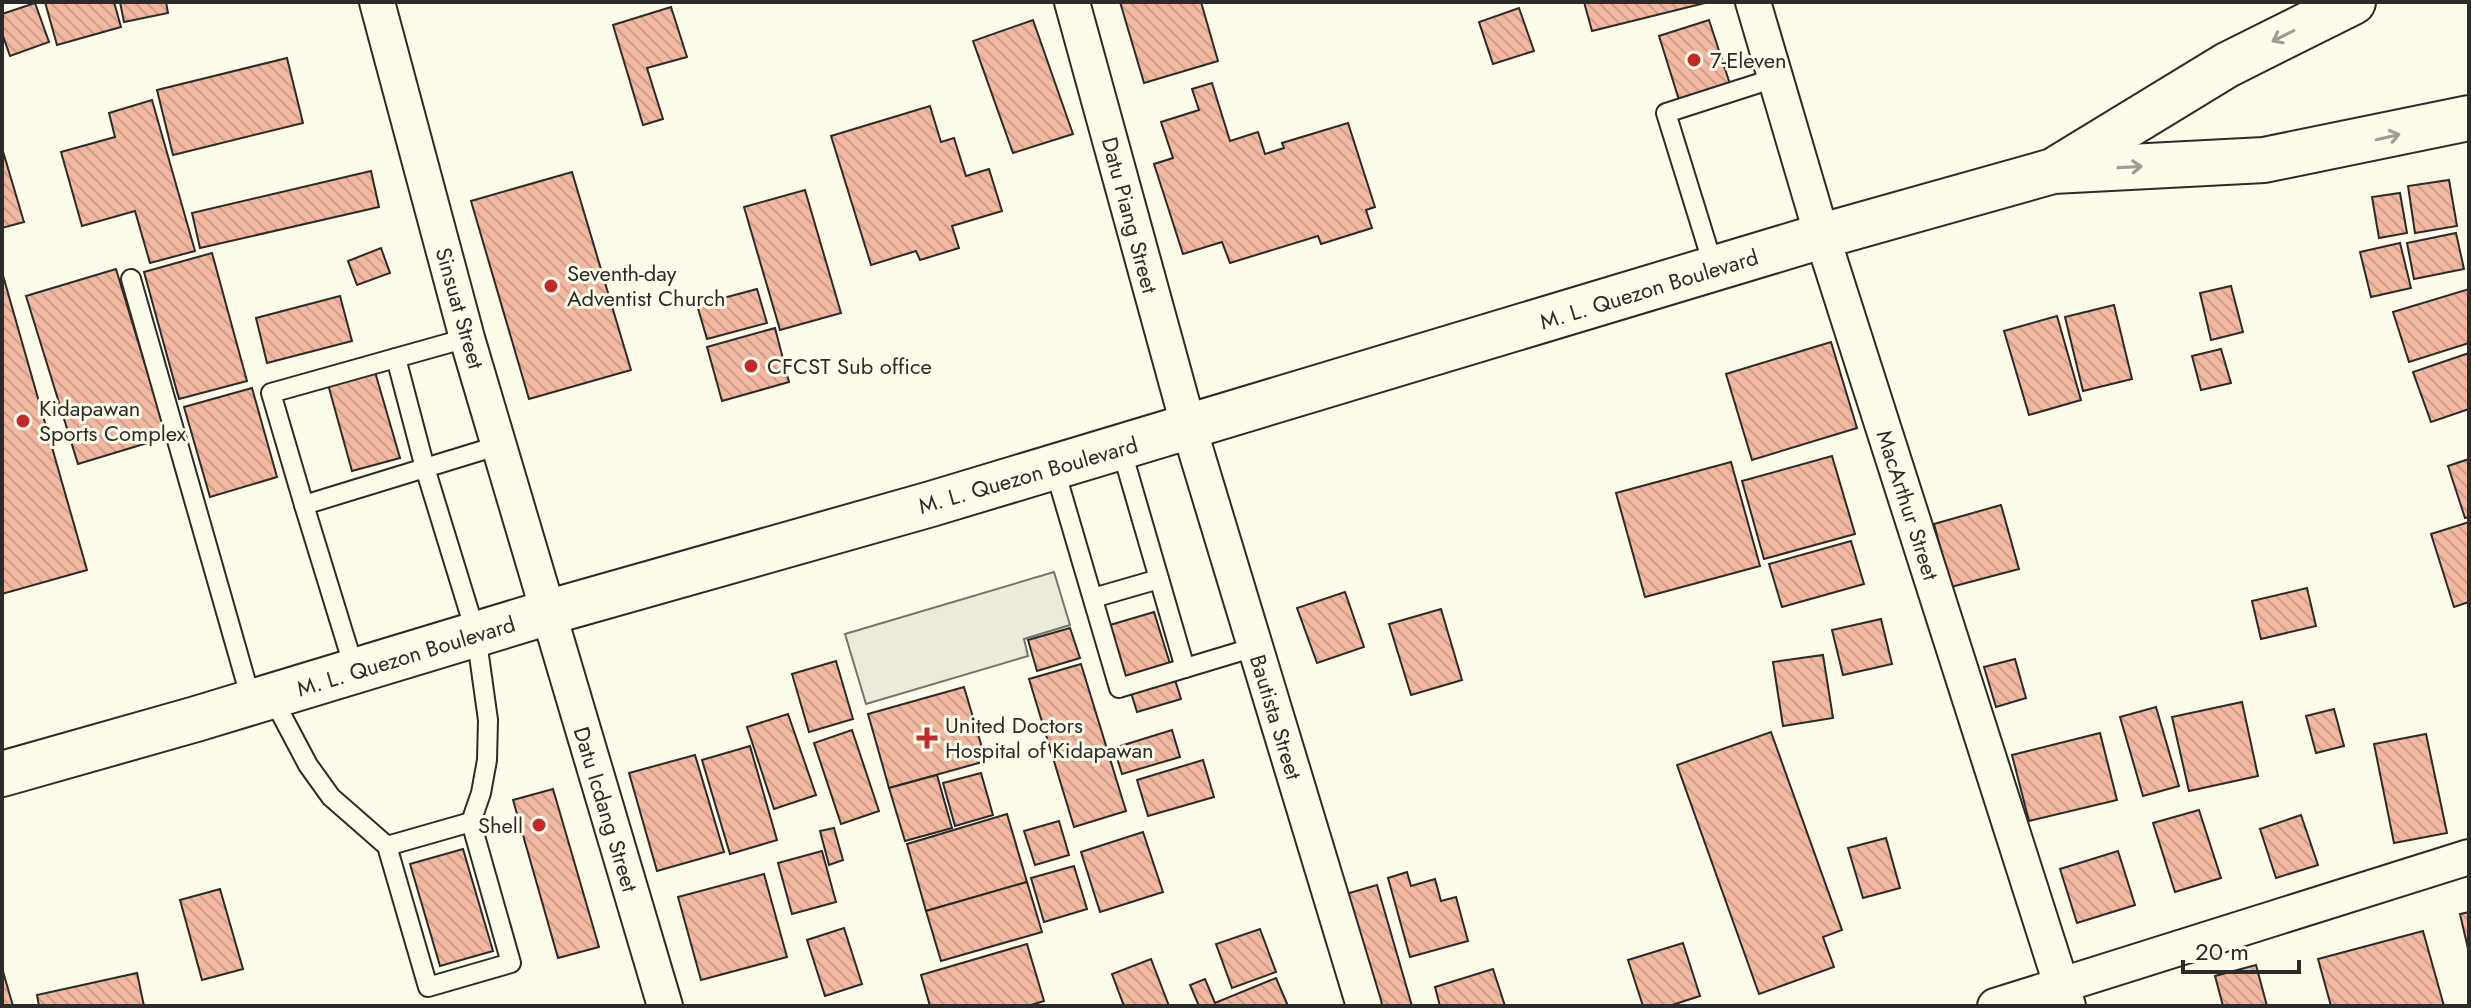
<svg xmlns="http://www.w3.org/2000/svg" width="2471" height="1008" viewBox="0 0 2471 1008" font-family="Jost,sans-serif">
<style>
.parking{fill:#eceadb;stroke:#74746e;stroke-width:2}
.building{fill:url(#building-back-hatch);stroke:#2b2b2b;stroke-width:2}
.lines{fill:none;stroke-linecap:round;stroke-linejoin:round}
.lane-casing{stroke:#2b2b2b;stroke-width:22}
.street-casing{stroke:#2b2b2b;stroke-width:38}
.highway-casing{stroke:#2b2b2b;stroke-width:48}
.lane{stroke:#fdfbea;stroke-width:18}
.street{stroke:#fdfbea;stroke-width:34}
.highway{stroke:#fdfbea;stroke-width:44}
.oneway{stroke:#9e9d94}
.poi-dot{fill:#c62828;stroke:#fdfbea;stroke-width:3}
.labels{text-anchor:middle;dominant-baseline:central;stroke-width:6;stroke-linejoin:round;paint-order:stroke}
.poi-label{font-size:22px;fill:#2b2b2b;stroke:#fdfbea;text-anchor:start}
.street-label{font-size:22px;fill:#2b2b2b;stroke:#fdfbea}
</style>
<defs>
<pattern id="building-back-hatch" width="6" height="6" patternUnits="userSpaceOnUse" patternTransform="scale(2)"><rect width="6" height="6" fill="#f2b8a0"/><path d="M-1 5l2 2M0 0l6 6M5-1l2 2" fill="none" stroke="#d09e8a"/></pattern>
</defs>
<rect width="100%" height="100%" fill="#fdfbea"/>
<path class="parking" d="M1054,572L1070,625L1024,639L1028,656L866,704L845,634Z"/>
<g class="building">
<path d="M45,2H114L121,27L57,45Z"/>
<path d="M120,2H166L168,13L124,22Z"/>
<path d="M1120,2H1201L1218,61L1144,83Z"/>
<path d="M1584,2H1709L1592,31Z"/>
<path d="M35,3L49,42L10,56L2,33V14Z"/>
<path d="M671,7L687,57L647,68L663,119L643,125L613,25Z"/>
<path d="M1519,8L1534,51L1493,64L1479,22Z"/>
<path d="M1033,20L1073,134L1013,153L973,41Z"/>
<path d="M1709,20L1730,84L1679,100L1659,36Z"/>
<path d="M287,58L303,123L173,155L157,90Z"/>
<path d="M1212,83L1230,141L1258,132L1265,154L1284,148L1282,143L1348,123L1375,207L1366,210L1372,228L1321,244L1318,236L1230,263L1222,242L1183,254L1154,164L1173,158L1161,122L1199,110L1192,89Z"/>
<path d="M152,100L195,251L150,263L135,211L82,226L61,152L115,137L109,113Z"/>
<path d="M930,106L941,142L954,138L966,176L989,169L1002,211L952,226L959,248L920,260L916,251L871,265L831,136Z"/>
<path d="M2,148L24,222L2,228Z"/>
<path d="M371,171L379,207L200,248L192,213Z"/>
<path d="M572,172L631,370L529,399L471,201Z"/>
<path d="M2449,180L2457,226L2415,233L2408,186Z"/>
<path d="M805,190L841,313L780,330L744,207Z"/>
<path d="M2400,193L2407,233L2379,238L2372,197Z"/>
<path d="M2456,233L2464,269L2414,279L2407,243Z"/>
<path d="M2400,243L2411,288L2371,297L2360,252Z"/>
<path d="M381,248L390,273L357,285L348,261Z"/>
<path d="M212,253L247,381L179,399L144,272Z"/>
<path d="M116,269L167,437L78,464L26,296Z"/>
<path d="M2,272L87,570L2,594Z"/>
<path d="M2231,286L2243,332L2211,340L2200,293Z"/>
<path d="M757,289L767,323L707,339L697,305Z"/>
<path d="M2469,289V343L2409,362L2393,312Z"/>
<path d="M340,296L352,341L267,363L256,318Z"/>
<path d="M2114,305L2132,379L2083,391L2065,317Z"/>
<path d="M2057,316L2081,400L2029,415L2004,331Z"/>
<path d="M775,328L789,382L722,401L707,347Z"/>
<path d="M1831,342L1857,428L1752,460L1726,374Z"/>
<path d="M2221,349L2231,383L2201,390L2192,356Z"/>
<path d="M2469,353V409L2431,422L2413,372Z"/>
<path d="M371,358L400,458L352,471L324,370Z"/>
<path d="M252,388L277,477L210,497L184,407Z"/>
<path d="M1832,456L1855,534L1764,559L1742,481Z"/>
<path d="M2469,459V517L2465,518L2448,466Z"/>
<path d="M1731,462L1760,566L1645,597L1616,493Z"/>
<path d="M2001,505L2019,569L1951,587L1934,524Z"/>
<path d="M2469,522V602L2454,607L2431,534Z"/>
<path d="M1851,541L1864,584L1782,607L1769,564Z"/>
<path d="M2307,588L2316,626L2261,639L2252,601Z"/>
<path d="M1345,592L1364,647L1317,663L1297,608Z"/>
<path d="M1441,609L1462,680L1411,695L1389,624Z"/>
<path d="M1154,612L1181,699L1137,712L1110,625Z"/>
<path d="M1881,619L1892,664L1843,675L1832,630Z"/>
<path d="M1070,628L1080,658L1037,671L1028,640Z"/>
<path d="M1823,655L1833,718L1783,726L1773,662Z"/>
<path d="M2015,659L2026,698L1996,707L1984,667Z"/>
<path d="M836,661L853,719L809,732L792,674Z"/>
<path d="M1081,664L1126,811L1074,827L1029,679Z"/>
<path d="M964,687L986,761L889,788L868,714Z"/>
<path d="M2242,702L2258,776L2189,791L2172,717Z"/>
<path d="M2156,707L2179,786L2143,796L2120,717Z"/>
<path d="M2334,709L2344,746L2316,753L2306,716Z"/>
<path d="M788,714L816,795L774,809L747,727Z"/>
<path d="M852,730L879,811L841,824L814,743Z"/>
<path d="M1172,730L1180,757L1122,774L1114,748Z"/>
<path d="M1771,732L1842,930L1823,937L1834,967L1759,994L1677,765Z"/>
<path d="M2100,733L2117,800L2029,821L2012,755Z"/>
<path d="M2426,734L2447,833L2394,843L2374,744Z"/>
<path d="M750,746L777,840L730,854L702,760Z"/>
<path d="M695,755L724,852L657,871L629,773Z"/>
<path d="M1203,760L1214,797L1148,816L1137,780Z"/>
<path d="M981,773L993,815L955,826L943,783Z"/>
<path d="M937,775L952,828L905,841L889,788Z"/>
<path d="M553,789L599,947L558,958L513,800Z"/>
<path d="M2199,810L2221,878L2175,892L2153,823Z"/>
<path d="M1007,814L1027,882L926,911L907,844Z"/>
<path d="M2301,815L2318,865L2276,878L2260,829Z"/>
<path d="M1059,821L1069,855L1035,865L1024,831Z"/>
<path d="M834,828L843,860L829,865L820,831Z"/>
<path d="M1143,832L1163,892L1100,912L1081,852Z"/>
<path d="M1886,838L1900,888L1863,898L1848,848Z"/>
<path d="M463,849L493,951L440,966L410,864Z"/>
<path d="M822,851L836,902L792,914L778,863Z"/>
<path d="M2118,851L2135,905L2077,923L2060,869Z"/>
<path d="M1074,866L1087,909L1044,922L1031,878Z"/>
<path d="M1407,872L1411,886L1435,879L1441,901L1456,897L1468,941L1410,957L1388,878Z"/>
<path d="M764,874L787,957L701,980L678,897Z"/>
<path d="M1027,882L1042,932L941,961L926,911Z"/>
<path d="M1377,885L1412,1006H1371L1339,896Z"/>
<path d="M220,889L243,969L202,980L180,900Z"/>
<path d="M2469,912V953L2460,914Z"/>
<path d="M844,928L862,984L825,996L807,940Z"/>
<path d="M1260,929L1276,972L1232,988L1216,944Z"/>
<path d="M2423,931L2444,1006H2331L2318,959Z"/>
<path d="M1683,943L1700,996L1669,1006H1643L1628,960Z"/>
<path d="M1027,944L1044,1001L1028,1006H930L921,975Z"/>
<path d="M1151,959L1169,1006H1124L1112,974Z"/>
<path d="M2256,965L2267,1006H2223L2215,976Z"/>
<path d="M2,968L13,1006H2Z"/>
<path d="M1493,969L1505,1006H1440L1435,987Z"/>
<path d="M137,973L144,1006H39L37,995Z"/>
<path d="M1276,978L1288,1006H1199L1190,985L1205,979L1215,1003Z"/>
</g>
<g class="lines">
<g class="lane-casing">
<g id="lane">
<path d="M1714,268L1666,113L1775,78"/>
<path d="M131,279L252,703"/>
<path d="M1121,448L1185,668"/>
<path d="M1054,467L1119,688L1255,647"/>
<path d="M304,505L271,393L467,338"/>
<path d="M1093,598L1159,579"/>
<path d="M355,671L304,505L500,445"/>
<path d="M272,697L308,765L331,797L387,846L428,987L511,963L471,822L481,793L487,760L488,720L476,634L425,468L396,358"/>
<path d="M387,846L471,822"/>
</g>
</g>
<g class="street-casing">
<g id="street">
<path d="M377,2L467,338L665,1006"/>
<path d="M1072,2L1189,428L1364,1006"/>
<path d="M1753,2L1822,236L2068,1006"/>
<path d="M1995,1006L2469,857"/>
</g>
</g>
<g class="highway-casing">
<g id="highway">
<path d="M2058,168L2227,65L2353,2"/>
<path d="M2,774L196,719L546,613L931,504L1822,236L2053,171L2264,160L2469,118"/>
</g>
</g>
<use href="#lane" class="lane"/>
<use href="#street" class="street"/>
<use href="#highway" class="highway"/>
</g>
<defs><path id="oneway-shaft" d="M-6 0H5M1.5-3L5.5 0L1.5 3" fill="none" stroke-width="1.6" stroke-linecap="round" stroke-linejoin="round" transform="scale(2)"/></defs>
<g class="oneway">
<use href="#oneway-shaft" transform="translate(2283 36) rotate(153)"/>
<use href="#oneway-shaft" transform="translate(2388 137) rotate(-13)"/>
<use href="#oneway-shaft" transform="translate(2130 167) rotate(-3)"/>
</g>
<g class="poi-dot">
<circle cx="1694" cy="60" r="8"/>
<circle cx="551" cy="286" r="8"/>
<circle cx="751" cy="366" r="8"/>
<circle cx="23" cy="421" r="8"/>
<path d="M923 726h8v8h8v8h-8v8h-8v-8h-8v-8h8z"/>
<circle cx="539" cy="825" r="8"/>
</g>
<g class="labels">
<g class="poi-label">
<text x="1710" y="60">7-Eleven</text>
<text x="567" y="273">Seventh-day<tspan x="567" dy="25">Adventist Church</tspan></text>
<text x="767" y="366">CFCST Sub office</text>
<text x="39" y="408">Kidapawan<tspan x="39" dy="25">Sports Complex</tspan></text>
<text x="945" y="725">United Doctors<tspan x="945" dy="25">Hospital of Kidapawan</tspan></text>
<text x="523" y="825" text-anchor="end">Shell</text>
</g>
<g class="street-label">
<text transform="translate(1130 215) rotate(75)">Datu Piang Street</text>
<text transform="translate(1649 289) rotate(-17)">M. L. Quezon Boulevard</text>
<text transform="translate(460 308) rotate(74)">Sinsuat Street</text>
<text transform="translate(1028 475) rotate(-16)">M. L. Quezon Boulevard</text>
<text transform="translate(1908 505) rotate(72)">MacArthur Street</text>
<text transform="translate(406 656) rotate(-17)">M. L. Quezon Boulevard</text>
<text transform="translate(1276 717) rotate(73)">Bautista Street</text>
<text transform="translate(606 809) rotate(73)">Datu Icdang Street</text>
</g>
</g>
<rect width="2471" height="1008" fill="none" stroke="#2b2b2b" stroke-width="8"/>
<path d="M2183 960v12h116v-12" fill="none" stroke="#2b2b2b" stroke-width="4"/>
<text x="2195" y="960" font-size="24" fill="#2b2b2b" stroke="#fdfbea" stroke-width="6" paint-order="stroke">20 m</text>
</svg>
